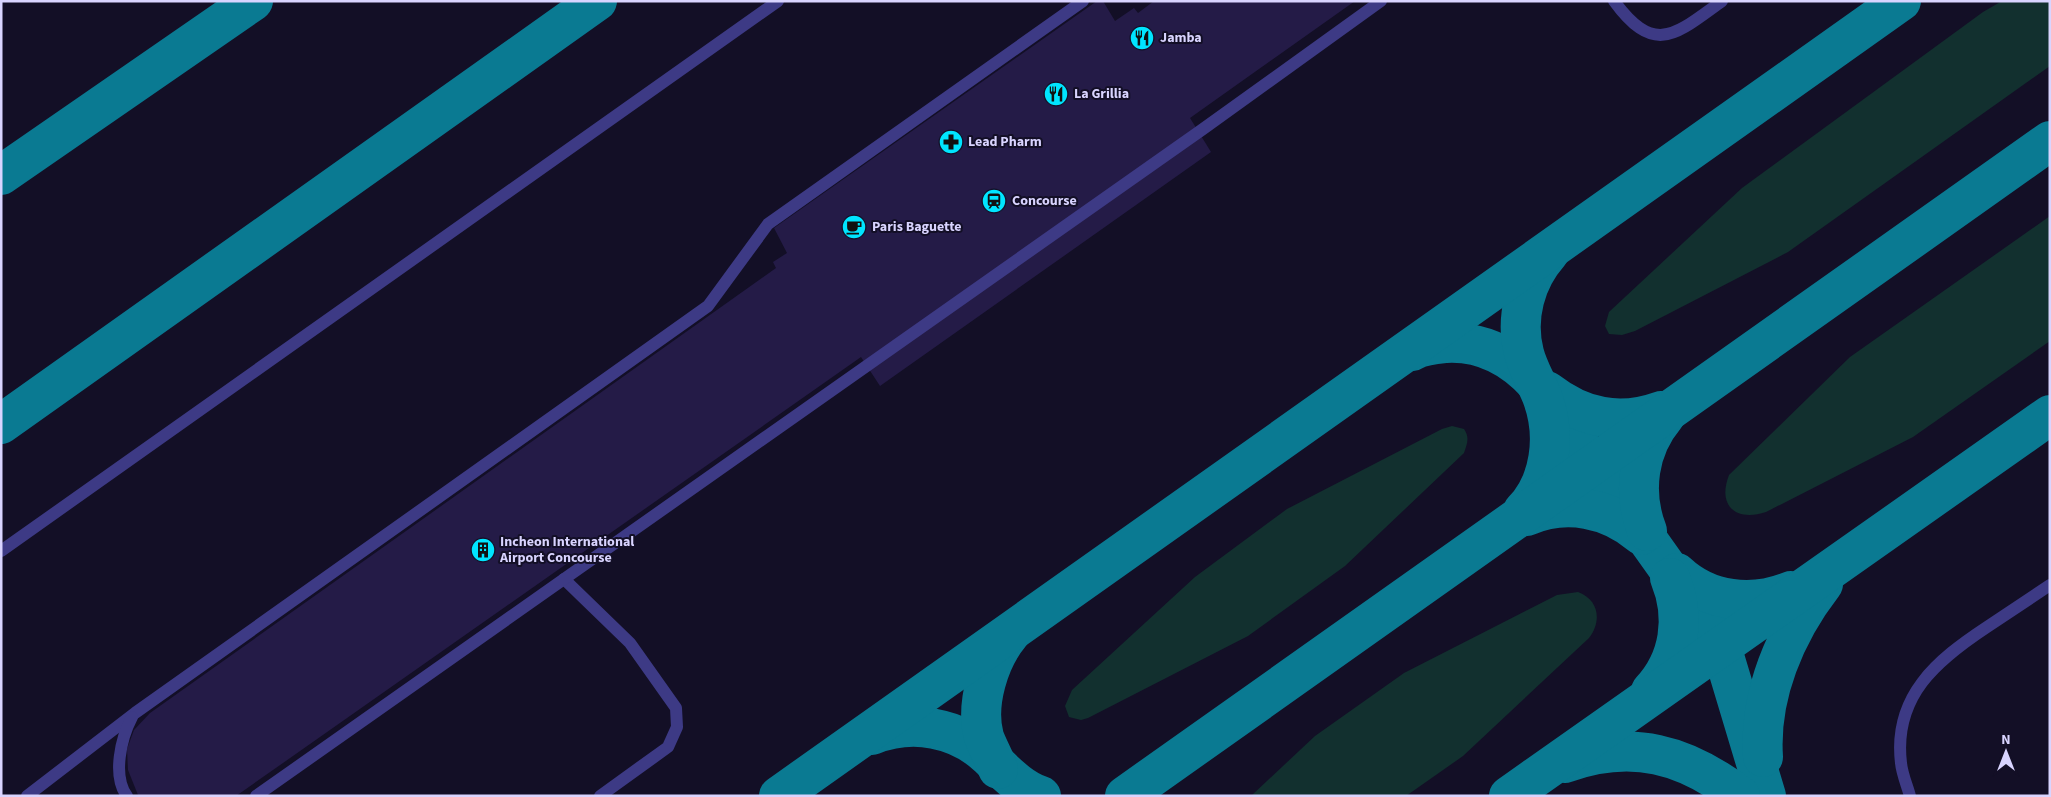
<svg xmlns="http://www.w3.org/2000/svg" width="2051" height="797" viewBox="0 0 2051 797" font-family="'Source Sans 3',sans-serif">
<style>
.green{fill:#12302f}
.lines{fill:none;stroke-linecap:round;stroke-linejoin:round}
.taxiway{stroke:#0a7a92;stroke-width:40}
.building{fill:#241b47}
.minor{stroke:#3d3a85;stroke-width:12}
.labels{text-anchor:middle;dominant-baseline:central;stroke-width:4;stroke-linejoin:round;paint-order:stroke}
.poi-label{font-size:14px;font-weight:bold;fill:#d9d4ff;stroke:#130f26;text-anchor:start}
</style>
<rect width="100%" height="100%" fill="#130f26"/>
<g class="green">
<path d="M2002,1H2050V66L1788,252L1635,331L1622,335L1609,334L1605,326L1609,312L1742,188L1983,12Z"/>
<path d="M2050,216V341L1913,437L1766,512C1736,522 1717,506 1729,475L1850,357Z"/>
<path d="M1452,426L1464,429C1470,438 1467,444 1464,453L1345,566L1248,636L1088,718L1081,720L1069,717L1065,706L1072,690L1195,577L1287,509L1442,429Z"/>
<path d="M1578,592C1599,600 1602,621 1589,638L1463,756L1406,796H1251L1315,736L1404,673L1557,595Z"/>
</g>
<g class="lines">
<g class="taxiway">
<path d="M1,175L253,1"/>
<path d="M1412,351C1422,345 1435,344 1446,343C1482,341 1512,357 1536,383L1704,619L1721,646L1766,796"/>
<path d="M1547,391C1582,418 1619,426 1661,411"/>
<path d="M1,424L597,1"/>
<path d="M1523,511C1551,482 1556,436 1543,399C1537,383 1528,369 1524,353C1515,318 1525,280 1549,253"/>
<path d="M1527,516C1566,499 1610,508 1641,535"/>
<path d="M1647,531C1632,492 1638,448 1665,416"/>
<path d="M1677,573C1708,602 1752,607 1791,591"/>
<path d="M1651,691C1680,660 1686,617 1670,578"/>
<path d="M872,735C912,719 958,727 989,757C1005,772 1020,789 1041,796"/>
<path d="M1763,757C1759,695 1785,633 1823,584"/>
<path d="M1565,763C1632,739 1685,754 1740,796"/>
<path d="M998,769C994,758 988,748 984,737C975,704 989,659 1010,634"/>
<path d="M779,796L1901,1"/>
<path d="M1125,796L2050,141"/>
<path d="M1509,796L2050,415"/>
</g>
</g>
<path class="building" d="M1097,1H1103L1115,21L1134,8L1138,13L1154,1H1355L1190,118L1211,152L880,386L861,357L236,796L138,795L128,770L127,749L134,730L150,713L776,268L773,262L787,253L774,228Z"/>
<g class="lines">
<g class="minor">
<path d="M1614,1C1655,57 1676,34 1722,1"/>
<path d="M1,551L778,1"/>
<path d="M564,579L630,643L676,708L677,727L668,747L600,796"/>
<path d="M27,796L135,713L708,306L768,224L1083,1"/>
<path d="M127,796C112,776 121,738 132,717"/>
<path d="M256,796L1203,129L1381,1"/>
<path d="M1910,796C1907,785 1902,774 1901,763C1893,696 1937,660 1987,627C2008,613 2029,599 2050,585"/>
</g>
</g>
<defs>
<g id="restaurant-disc" transform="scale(1.25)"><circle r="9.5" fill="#00e5ff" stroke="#130f26"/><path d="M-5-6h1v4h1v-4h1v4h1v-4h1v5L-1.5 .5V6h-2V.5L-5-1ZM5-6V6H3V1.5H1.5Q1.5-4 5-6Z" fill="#111"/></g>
<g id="pharmacy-disc" transform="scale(1.25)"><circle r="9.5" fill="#00e5ff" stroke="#130f26"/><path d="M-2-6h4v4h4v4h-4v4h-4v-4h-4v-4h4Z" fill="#111"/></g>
<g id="station-disc" transform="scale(1.25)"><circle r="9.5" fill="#00e5ff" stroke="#130f26"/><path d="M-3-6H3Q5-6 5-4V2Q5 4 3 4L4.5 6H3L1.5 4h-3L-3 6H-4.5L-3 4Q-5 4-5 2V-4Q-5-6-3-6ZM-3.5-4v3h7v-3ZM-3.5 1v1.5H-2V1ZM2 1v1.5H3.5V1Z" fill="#111"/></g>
<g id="cafe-disc" transform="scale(1.25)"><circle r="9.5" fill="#00e5ff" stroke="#130f26"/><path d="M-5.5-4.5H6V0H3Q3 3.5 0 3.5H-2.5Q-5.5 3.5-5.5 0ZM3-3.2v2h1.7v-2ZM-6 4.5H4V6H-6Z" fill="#111"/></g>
<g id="building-disc" transform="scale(1.25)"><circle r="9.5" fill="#00e5ff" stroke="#130f26"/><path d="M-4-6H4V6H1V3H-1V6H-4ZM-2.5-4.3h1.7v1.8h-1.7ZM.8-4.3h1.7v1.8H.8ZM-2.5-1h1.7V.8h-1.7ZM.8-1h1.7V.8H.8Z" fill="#111"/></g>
</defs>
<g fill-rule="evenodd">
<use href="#restaurant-disc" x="1142" y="38"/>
<use href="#restaurant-disc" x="1056" y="94"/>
<use href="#pharmacy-disc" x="951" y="142"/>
<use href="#station-disc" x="994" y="201"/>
<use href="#cafe-disc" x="854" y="227"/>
<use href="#building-disc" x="483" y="550"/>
</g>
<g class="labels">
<g class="poi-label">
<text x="1160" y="38">Jamba</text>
<text x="1074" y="94">La Grillia</text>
<text x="968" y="142">Lead Pharm</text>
<text x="1012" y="201">Concourse</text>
<text x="872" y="227">Paris Baguette</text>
<text x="500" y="542">Incheon International<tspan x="500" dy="16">Airport Concourse</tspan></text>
</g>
</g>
<rect width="2051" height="797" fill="none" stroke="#d9d4ff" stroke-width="5"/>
<g transform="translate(2006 752)" stroke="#130f26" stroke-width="4" paint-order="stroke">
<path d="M0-4L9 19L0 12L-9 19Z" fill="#d9d4ff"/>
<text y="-8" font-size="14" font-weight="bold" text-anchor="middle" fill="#d9d4ff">N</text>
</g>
</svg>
